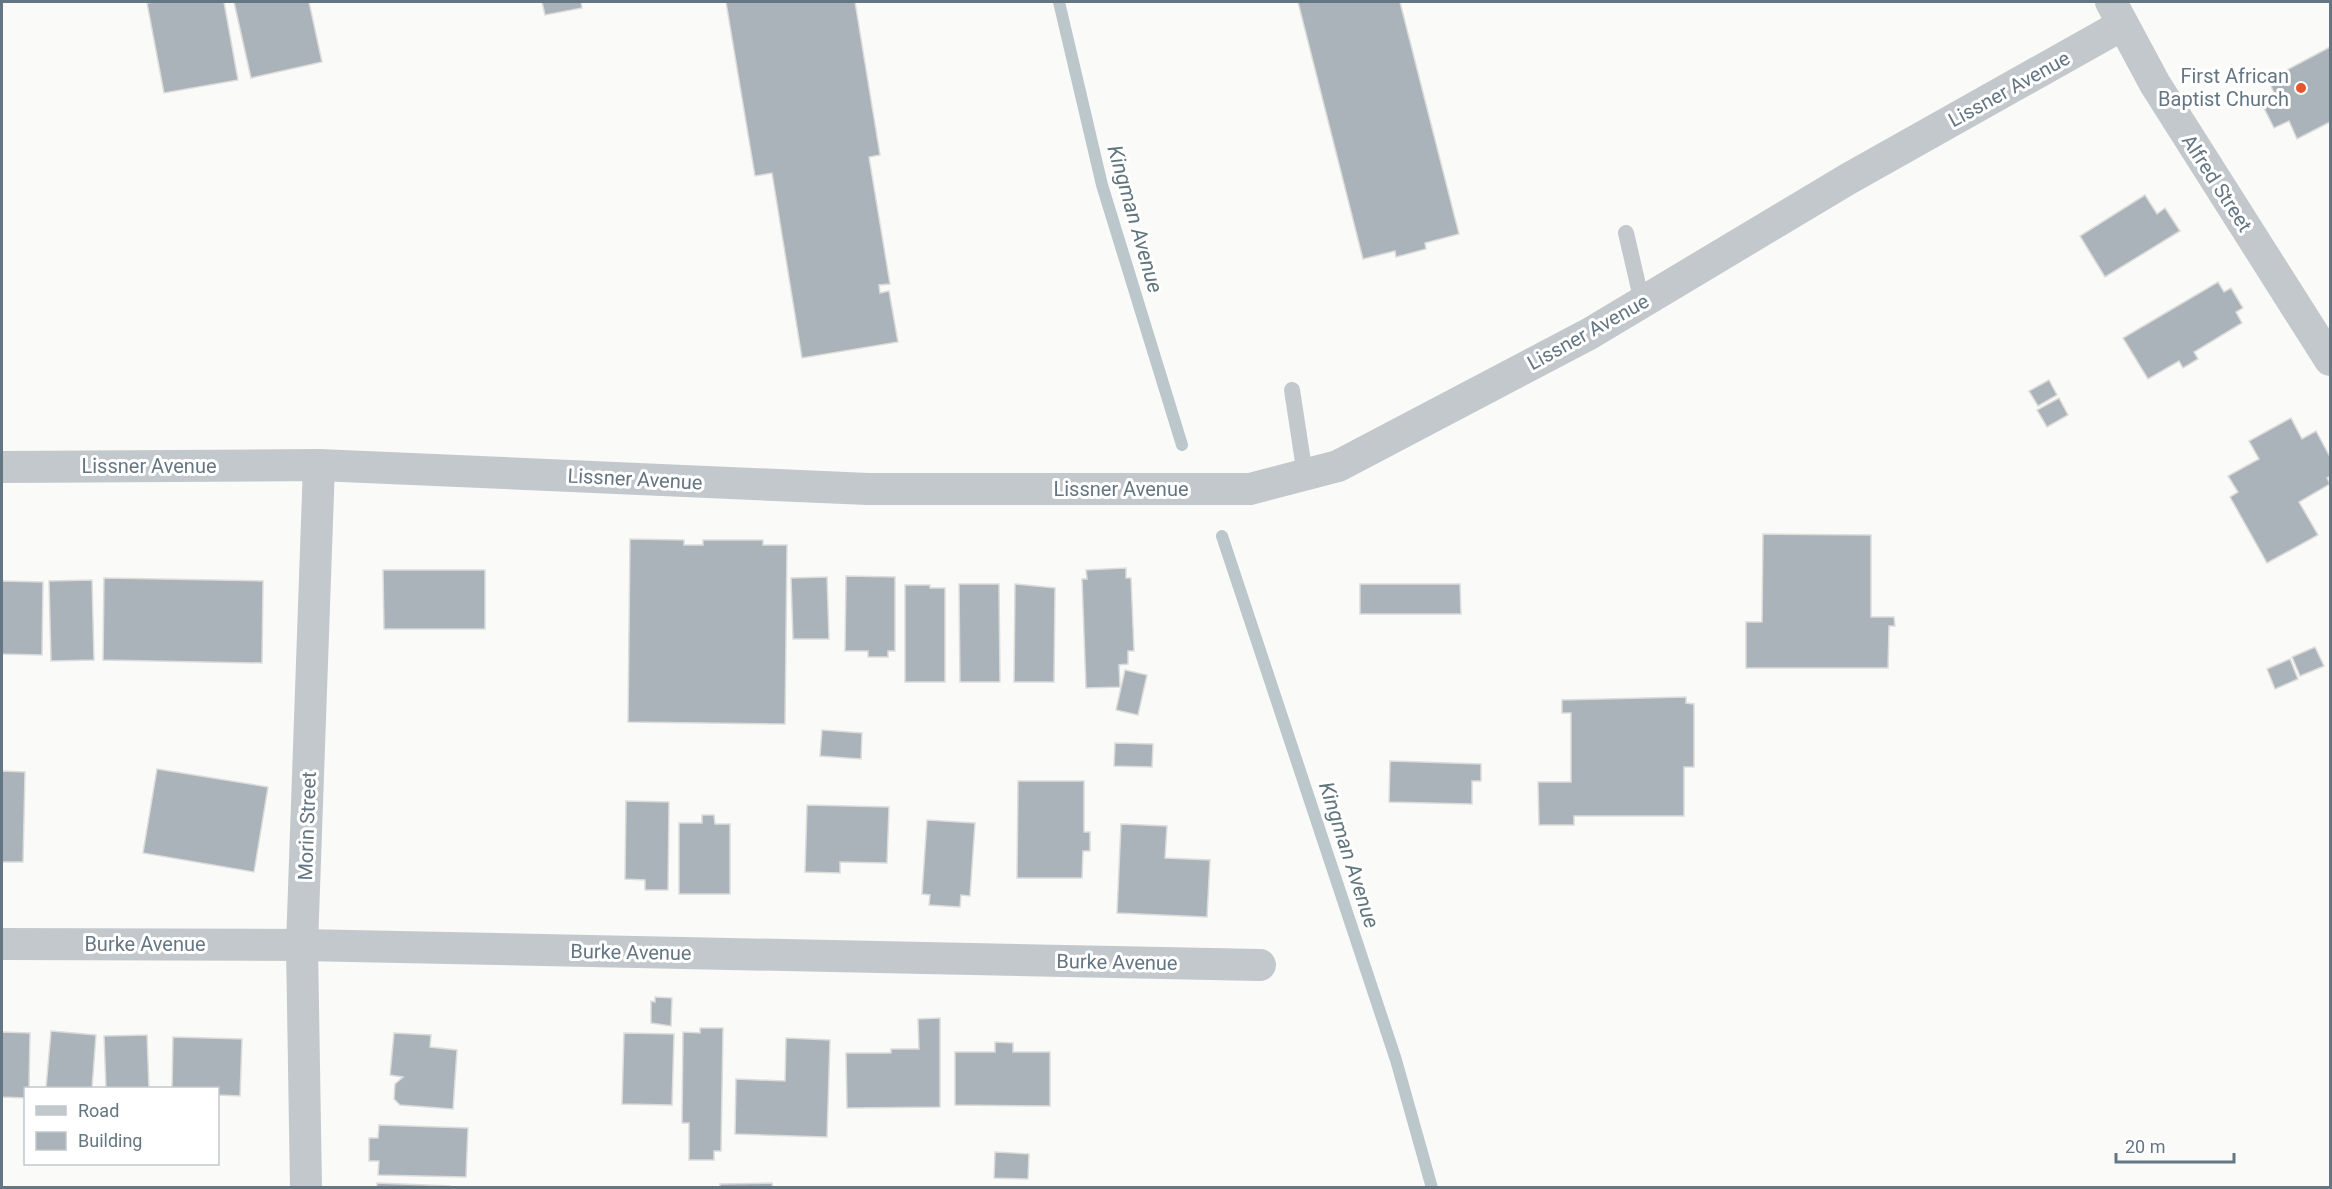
<svg xmlns="http://www.w3.org/2000/svg" width="2332" height="1189" viewBox="0 0 2332 1189" font-family="Roboto,sans-serif">
<style>
.lines{fill:none;stroke-linecap:round;stroke-linejoin:round}
.stream{stroke:#bbc7cb;stroke-width:12}
.building{fill:#aab3b9;stroke:#dcdcda;stroke-width:1.5}
.service{stroke:#c3c8cc;stroke-width:16}
.minor{stroke:#c3c8cc;stroke-width:32}
.poi-dot{fill:#e4572e;stroke:#fff;stroke-width:2}
.labels{text-anchor:middle;dominant-baseline:central;stroke-width:6;stroke-linejoin:round;paint-order:stroke}
.poi-label{font-size:20px;fill:#657683;stroke:#fff;text-anchor:end}
.street-label{font-size:20px;fill:#657683;stroke:#fff}
.water-label{font-size:21px;font-style:italic;fill:#60757c;stroke:#fff}
</style>
<rect width="100%" height="100%" fill="#fafaf8"/>
<g class="lines">
<g class="stream">
<path d="M1059,2L1102,185L1182,445"/>
<path d="M1222,536L1396,1060L1432,1188"/>
</g>
</g>
<g class="building">
<path d="M156,2H224L238,80L164,93L147,3Z"/>
<path d="M234,2H309L322,62L251,78Z"/>
<path d="M542,2H581L582,8L545,15Z"/>
<path d="M726,2H855L880,155L869,157L890,284L879,285L880,293L889,291L898,342L802,358L772,173L755,176Z"/>
<path d="M1298,2H1400L1459,234L1425,243L1426,249L1396,257L1395,251L1363,259Z"/>
<path d="M2330,47V122L2297,139L2289,121L2274,128L2262,104L2276,97L2268,80Z"/>
<path d="M2145,195L2157,214L2165,208L2180,231L2105,277L2080,236Z"/>
<path d="M2218,282L2224,292L2231,288L2243,308L2236,312L2242,323L2194,352L2198,359L2183,368L2179,361L2148,379L2123,338Z"/>
<path d="M2049,380L2057,395L2038,406L2029,391Z"/>
<path d="M2059,398L2068,415L2047,427L2037,410Z"/>
<path d="M2291,418L2302,439L2316,431L2330,457V476L2327,478L2330,484L2299,502L2318,535L2267,563L2230,497L2238,492L2228,476L2259,459L2249,441Z"/>
<path d="M1763,534L1871,535V617H1894L1895,626H1889L1888,668H1746V622H1762Z"/>
<path d="M630,539L684,540V545H703V540H763V545H787L785,724L628,722Z"/>
<path d="M1126,568V578H1131L1134,651H1128V664L1119,665L1120,687L1086,688L1082,579H1087L1086,570Z"/>
<path d="M383,570H485V629H384Z"/>
<path d="M846,576L895,577V651H888V657H868V651H845Z"/>
<path d="M827,577L829,639H793L791,578Z"/>
<path d="M104,578L263,581L262,663L103,660Z"/>
<path d="M92,580L94,660L51,661L49,581Z"/>
<path d="M2,581L43,582L42,655L2,654Z"/>
<path d="M959,584H999L1000,682H960Z"/>
<path d="M1015,584L1055,588L1054,682H1014Z"/>
<path d="M1360,584H1460L1461,614H1360Z"/>
<path d="M905,585H930V588H945V682H905Z"/>
<path d="M2315,647L2324,666L2300,676L2292,657Z"/>
<path d="M2290,659L2298,679L2275,689L2267,669Z"/>
<path d="M1125,670L1147,675L1138,715L1116,710Z"/>
<path d="M1686,697V703L1694,704V767H1684V816H1574V825H1539L1538,782H1571V713H1562V700Z"/>
<path d="M822,730L862,733L861,759L820,756Z"/>
<path d="M1115,743L1153,744L1152,767L1114,766Z"/>
<path d="M1390,761L1481,764V781H1472V804L1389,802Z"/>
<path d="M157,769L268,787L254,872L143,853Z"/>
<path d="M2,771L25,772L23,862H2Z"/>
<path d="M1018,781H1084V832H1090V851H1083L1082,878H1017Z"/>
<path d="M626,801L669,802L668,890H645V880L625,879Z"/>
<path d="M807,805L889,807L887,863L840,862V873L805,872Z"/>
<path d="M702,815H714L715,824H730V894H679V823H702Z"/>
<path d="M927,820L975,823L970,896L961,895L960,907L929,905L930,895L922,894Z"/>
<path d="M1121,824L1167,826L1165,858L1210,860L1207,917L1117,913Z"/>
<path d="M655,997L672,998L671,1026L651,1023V1001L655,1002Z"/>
<path d="M940,1018V1107L847,1108L846,1053H891V1049H919L918,1019Z"/>
<path d="M700,1028H723L721,1151H714V1160H689V1123H682L683,1032L700,1033Z"/>
<path d="M51,1031L96,1035L92,1088H46Z"/>
<path d="M2,1032L30,1033L29,1088H26V1098L2,1097Z"/>
<path d="M394,1033L431,1035L430,1047L457,1050L453,1109L400,1105L394,1099L395,1084L403,1077L390,1075Z"/>
<path d="M624,1033L674,1034L672,1105L622,1104Z"/>
<path d="M147,1035L149,1088H106L104,1036Z"/>
<path d="M173,1037L242,1039L240,1096L218,1095V1088H172Z"/>
<path d="M786,1038L830,1040L827,1137L735,1134L736,1079L785,1081Z"/>
<path d="M995,1042L1013,1043V1052H1050V1106L955,1105V1052H995Z"/>
<path d="M379,1125L468,1128L466,1177L378,1175L379,1161H369V1138H378Z"/>
<path d="M995,1152L1029,1154L1028,1179L994,1178Z"/>
<path d="M377,1183L450,1186V1188H377Z"/>
<path d="M772,1183L773,1188H720V1184Z"/>
</g>
<g class="lines">
<g class="service">
<path d="M1626,233L1642,302"/>
<path d="M1292,390L1305,475"/>
</g>
<g class="minor">
<path d="M2111,2L2155,84L2330,360"/>
<path d="M2,467L319,465L868,489H1250L1338,466L1589,334L1848,179L2122,25"/>
<path d="M2,944L302,945L1260,965"/>
<path d="M306,1188L302,945L319,465"/>
</g>
</g>
<circle class="poi-dot" cx="2301" cy="88" r="6"/>
<g class="labels">
<g class="poi-label">
<text x="2289" y="76">First African<tspan x="2289" dy="23">Baptist Church</tspan></text>
</g>
<g class="street-label">
<text transform="translate(2009 89) rotate(-29)">Lissner Avenue</text>
<text transform="translate(2217 183) rotate(57)">Alfred Street</text>
<text transform="translate(1588 332) rotate(-29)">Lissner Avenue</text>
<text x="149" y="466">Lissner Avenue</text>
<text transform="translate(635 479) rotate(3)">Lissner Avenue</text>
<text x="1121" y="489">Lissner Avenue</text>
<text transform="translate(307 826) rotate(-88)">Morin Street</text>
<text x="145" y="944">Burke Avenue</text>
<text transform="translate(631 952) rotate(1)">Burke Avenue</text>
<text transform="translate(1117 962) rotate(1)">Burke Avenue</text>
</g>
<g class="water-label">
<text transform="translate(1135 219) rotate(74)">Kingman Avenue</text>
<text transform="translate(1349 855) rotate(72)">Kingman Avenue</text>
</g>
</g>
<rect width="2332" height="1189" fill="none" stroke="#657683" stroke-width="6"/>
<rect x="24" y="1087" width="195" height="78" fill="#ffffff" stroke="#c1c8cd" stroke-width="1.5"/>
<rect x="36" y="1106" width="30" height="9" fill="#c3c8cc" stroke="#c1c8cd" stroke-width="1.5"/>
<text x="78" y="1117" font-size="18" fill="#657683">Road</text>
<rect x="36" y="1132" width="30" height="18" fill="#aab3b9" stroke="#c1c8cd" stroke-width="1.5"/>
<text x="78" y="1147" font-size="18" fill="#657683">Building</text>
<path d="M2116 1153v9h118v-9" fill="none" stroke="#657683" stroke-width="3"/>
<text x="2125" y="1153" font-size="18" fill="#657683" stroke="#ffffff" stroke-width="4.5" paint-order="stroke">20 m</text>
</svg>
